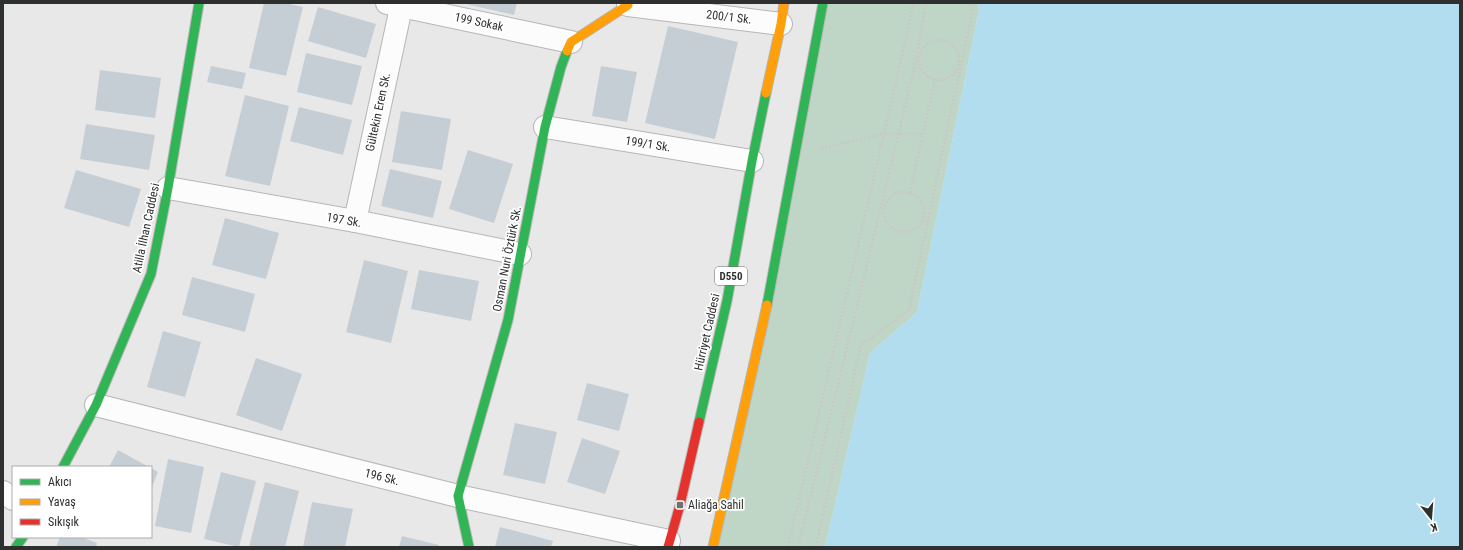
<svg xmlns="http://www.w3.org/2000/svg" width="1463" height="550" viewBox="0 0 1463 550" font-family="'Roboto Condensed',sans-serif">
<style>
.green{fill:#bfd5c5}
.water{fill:#b1ddee}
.building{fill:#c6ced5}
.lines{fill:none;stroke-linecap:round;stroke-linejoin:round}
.street-casing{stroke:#b6b6b6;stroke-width:24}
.fast-casing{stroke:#b6b6b6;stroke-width:11}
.slow-casing{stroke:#b6b6b6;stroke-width:11}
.jam-casing{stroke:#b6b6b6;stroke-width:11}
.path{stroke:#c8c8c8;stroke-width:2.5;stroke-dasharray:2 2;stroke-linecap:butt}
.street{stroke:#fcfcfc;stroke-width:22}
.fast{stroke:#30b455;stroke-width:9}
.slow{stroke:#ff9f0a;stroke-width:9}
.jam{stroke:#e5322d;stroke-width:9}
.poi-dot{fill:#6f7070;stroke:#fff;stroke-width:1.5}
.labels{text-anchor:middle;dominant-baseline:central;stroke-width:3.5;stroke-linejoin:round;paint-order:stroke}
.shield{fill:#fff;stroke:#6d6d6d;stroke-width:1}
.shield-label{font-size:11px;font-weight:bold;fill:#2e2f2f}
.street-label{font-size:12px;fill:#2e2f2f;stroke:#fff}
.poi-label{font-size:12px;fill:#2e2f2f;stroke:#fff;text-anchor:start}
</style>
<rect width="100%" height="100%" fill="#e8e8e8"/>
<path class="green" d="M823,3H978L979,10L917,312L870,353L825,547H713Z"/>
<path class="water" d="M978,3H1460V547H825L870,353L917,312L979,10Z"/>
<g class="building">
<path d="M264,3H285L303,7L286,76L249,68Z"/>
<path d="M461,3H517L514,15Z"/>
<path d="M318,7L376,24L366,58L308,41Z"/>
<path d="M668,26L738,42L715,139L645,123Z"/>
<path d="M306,53L362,66L352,105L297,92Z"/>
<path d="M211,66L246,73L242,89L207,82Z"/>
<path d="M601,66L637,72L627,122L592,116Z"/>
<path d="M100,70L161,78L155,118L95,110Z"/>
<path d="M245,95L289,106L270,186L225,176Z"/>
<path d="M299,107L352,120L343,155L290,141Z"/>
<path d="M401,111L451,119L442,170L392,162Z"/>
<path d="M86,124L155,135L149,170L80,159Z"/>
<path d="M468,150L513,164L494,223L449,209Z"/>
<path d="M390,169L442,181L433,218L381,206Z"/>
<path d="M76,170L141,189L129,227L64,208Z"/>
<path d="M225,218L279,233L266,279L212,265Z"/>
<path d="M364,260L408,271L391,343L346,332Z"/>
<path d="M419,270L479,281L471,321L411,309Z"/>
<path d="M192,277L255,294L245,332L182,315Z"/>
<path d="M163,331L201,342L185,397L147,387Z"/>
<path d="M256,358L302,374L282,431L236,415Z"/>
<path d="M587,383L629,394L619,431L577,420Z"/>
<path d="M515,423L557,432L545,484L503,475Z"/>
<path d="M582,438L620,451L605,494L567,482Z"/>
<path d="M118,450L149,467H109Z"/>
<path d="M168,459L204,467L191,533L155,526Z"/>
<path d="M151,468L158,472L151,489Z"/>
<path d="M221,472L256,481L239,547L204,539Z"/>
<path d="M265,482L299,491L285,547H249Z"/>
<path d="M312,502L353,509L345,547H303Z"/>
<path d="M500,527L553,541L551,547H495Z"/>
<path d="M402,536L439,545L438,547H399Z"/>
<path d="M60,537H81L97,543L96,547H56Z"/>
</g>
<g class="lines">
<g class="street-casing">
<g id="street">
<path d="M387,3L571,42"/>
<path d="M628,5L781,24"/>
<path d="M545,127L752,161"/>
<path d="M168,188L355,221L520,254"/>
<path d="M355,221L402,3"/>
<path d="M96,405L458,496L669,541"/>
<path d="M3,492L13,499"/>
</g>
</g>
<g class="fast-casing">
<g id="fast">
<path d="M767,305L823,3"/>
<path d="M699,422L727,301L752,161L766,93"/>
<path d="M63,467L96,405L151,274L168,188L199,3"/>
<path d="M16,547L23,537"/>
<path d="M469,547L458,496L508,320L545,127L561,67L567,51"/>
</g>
</g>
<g class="slow-casing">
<g id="slow">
<path d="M567,51L571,42L628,5V3"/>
<path d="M766,93L781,24L784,3"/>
<path d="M713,547L767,305"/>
</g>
</g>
<g class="jam-casing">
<path id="jam" d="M668,547L680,505L699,422"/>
</g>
<g class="path">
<circle cx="939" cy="60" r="20"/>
<path d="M821,148L884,134H923"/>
<circle cx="904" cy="212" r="20"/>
<path d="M910,193L935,79"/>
<path d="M788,547L908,30L913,3"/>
<path d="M798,547L851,331L915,65L926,3"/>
<path d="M816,547L861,345L909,310L972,13L970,3"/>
</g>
<use href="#street" class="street"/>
<use href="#fast" class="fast"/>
<use href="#slow" class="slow"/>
<use href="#jam" class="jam"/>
</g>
<rect class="poi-dot" x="676" y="501" width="8" height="8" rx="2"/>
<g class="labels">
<rect class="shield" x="715" y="267" width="32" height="18" rx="3"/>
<g class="shield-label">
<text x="731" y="276">D550</text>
</g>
<g class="street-label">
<text transform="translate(729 17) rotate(7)">200/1 Sk.</text>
<text transform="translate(479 22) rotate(12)">199 Sokak</text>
<text transform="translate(378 112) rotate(-78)">Gültekin Eren Sk.</text>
<text transform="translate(648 144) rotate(9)">199/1 Sk.</text>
<text transform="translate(344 220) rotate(10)">197 Sk.</text>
<text transform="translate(146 228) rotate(-78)">Atilla İlhan Caddesi</text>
<text transform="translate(507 259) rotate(-79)">Osman Nuri Öztürk Sk.</text>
<text transform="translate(707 332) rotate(-77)">Hürriyet Caddesi</text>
<text transform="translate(382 477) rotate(14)">196 Sk.</text>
</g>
<g class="poi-label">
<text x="688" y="505">Aliağa Sahil</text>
</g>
</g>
<rect width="1463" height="550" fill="none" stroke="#2e2f2f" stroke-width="8"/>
<rect x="12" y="466" width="140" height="72" fill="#ffffff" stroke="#abacac"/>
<rect x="20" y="479" width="20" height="6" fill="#30b455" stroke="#abacac"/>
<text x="48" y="486" font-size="12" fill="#2e2f2f">Akıcı</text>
<rect x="20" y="499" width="20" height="6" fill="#ff9f0a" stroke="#abacac"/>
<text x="48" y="506" font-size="12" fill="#2e2f2f">Yavaş</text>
<rect x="20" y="519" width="20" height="6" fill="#e5322d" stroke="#abacac"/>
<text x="48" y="526" font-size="12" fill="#2e2f2f">Sıkışık</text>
<g transform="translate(1431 518) rotate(163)" stroke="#ffffff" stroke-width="3" paint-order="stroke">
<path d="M0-3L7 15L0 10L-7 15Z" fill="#2e2f2f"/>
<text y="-6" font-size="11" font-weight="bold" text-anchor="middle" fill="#2e2f2f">K</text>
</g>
</svg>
